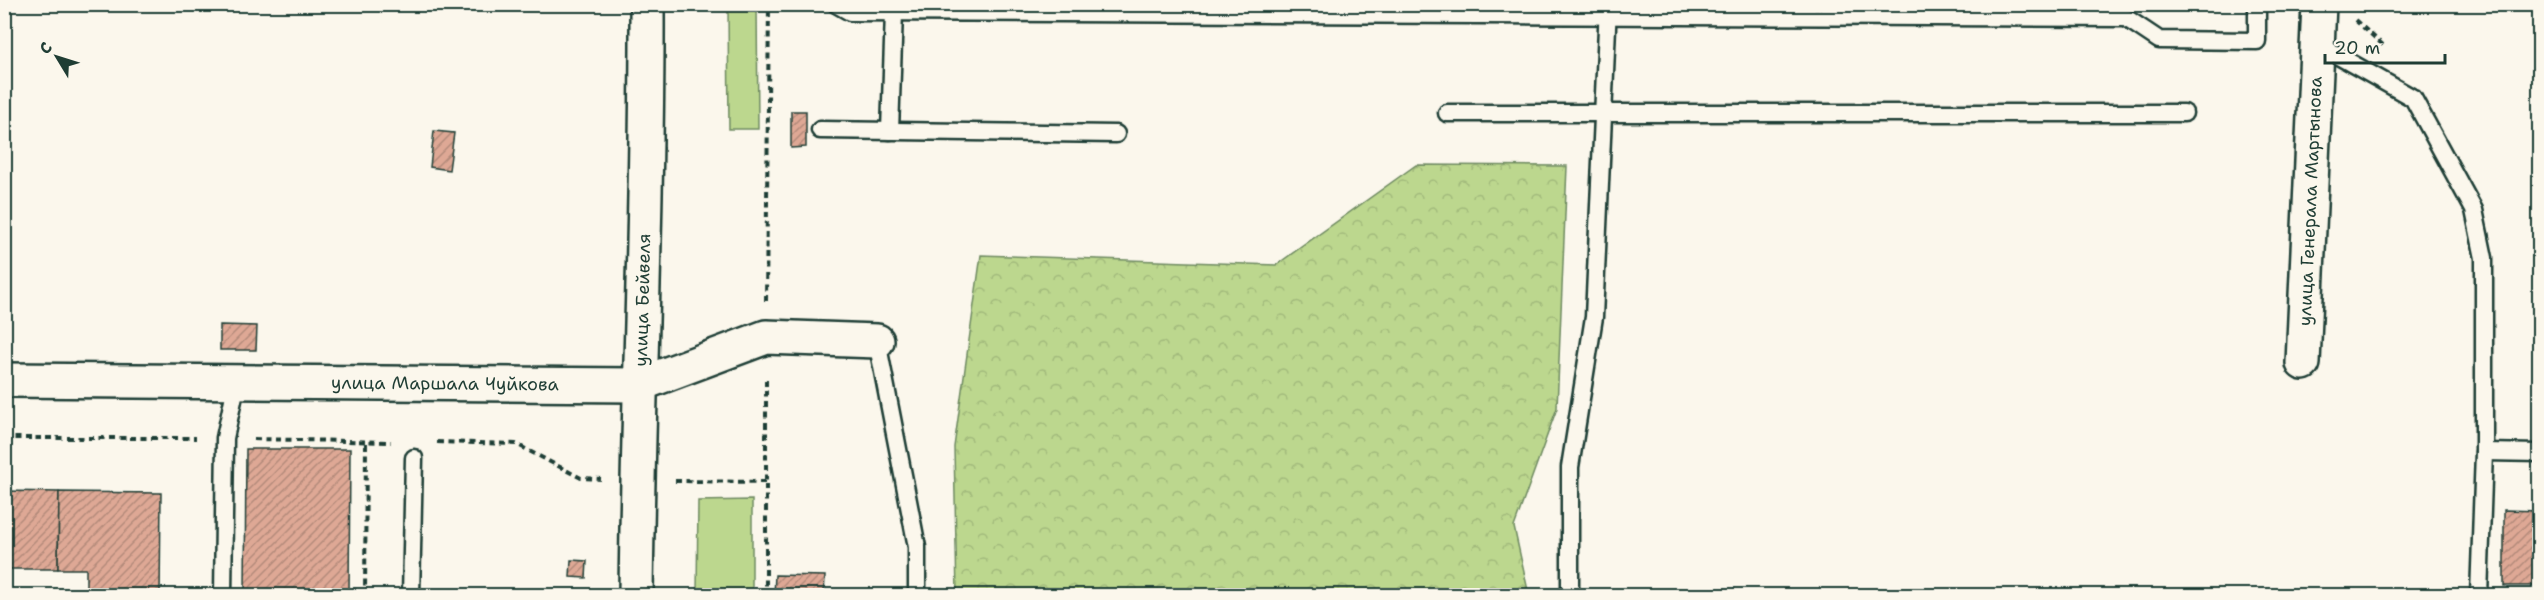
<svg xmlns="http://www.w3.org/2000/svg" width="2544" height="600" viewBox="0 0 2544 600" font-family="'Shantell Sans',sans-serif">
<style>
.grass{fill:#bcd78e;stroke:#6e8a61;stroke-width:1.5}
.forest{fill:url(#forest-crowns);stroke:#6e8a61;stroke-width:1.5}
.building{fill:url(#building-hatch);stroke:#1f3d34;stroke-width:1.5}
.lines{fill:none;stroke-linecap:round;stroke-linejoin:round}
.lane-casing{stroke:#1f3d34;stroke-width:21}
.street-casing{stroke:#1f3d34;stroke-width:38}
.secondary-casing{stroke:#1f3d34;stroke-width:38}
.path{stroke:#1f3d34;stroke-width:4;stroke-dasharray:6 4.5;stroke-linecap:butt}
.lane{stroke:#fbf7ec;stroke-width:16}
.street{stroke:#fbf7ec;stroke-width:33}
.secondary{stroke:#fbf7ec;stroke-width:33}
.labels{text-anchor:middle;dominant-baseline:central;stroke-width:4.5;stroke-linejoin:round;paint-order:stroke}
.street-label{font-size:18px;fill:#1f3d34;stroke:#fbf7ec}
</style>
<defs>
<pattern id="forest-crowns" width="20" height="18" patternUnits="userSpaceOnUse" patternTransform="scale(1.5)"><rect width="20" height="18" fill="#bcd78e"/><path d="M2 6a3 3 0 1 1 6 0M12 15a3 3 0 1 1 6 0" fill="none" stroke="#a1b97b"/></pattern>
<pattern id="building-hatch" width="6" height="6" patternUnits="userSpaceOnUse" patternTransform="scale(1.5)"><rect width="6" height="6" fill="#dea895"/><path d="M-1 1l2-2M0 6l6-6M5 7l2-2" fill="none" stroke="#b38a7a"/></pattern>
</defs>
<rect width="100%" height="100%" fill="#fbf7ec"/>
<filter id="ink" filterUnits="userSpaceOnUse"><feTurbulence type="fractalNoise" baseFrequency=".0167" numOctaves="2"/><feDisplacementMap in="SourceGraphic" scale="12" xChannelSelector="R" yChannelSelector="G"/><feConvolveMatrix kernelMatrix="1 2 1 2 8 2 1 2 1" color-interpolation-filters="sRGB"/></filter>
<g filter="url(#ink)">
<g class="grass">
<path d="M728,5H757L758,129H729Z"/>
<path d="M752,500V595H697L698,501Z"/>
</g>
<path class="forest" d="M1416,165L1567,166L1557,408L1514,527L1529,595H957L954,447L981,255L1276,265Z"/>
<g class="building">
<path d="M791,111H806V147L791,148Z"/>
<path d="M434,131L454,133L449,170L430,167Z"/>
<path d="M220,325L257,326L256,350H220Z"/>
<path d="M246,449H350L349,596H245Z"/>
<path d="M4,491L59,492L58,569H4Z"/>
<path d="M59,492L161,493L160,596H86V569H58Z"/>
<path d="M2504,510L2540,511V586H2504Z"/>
<path d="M571,560L587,561L586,578L570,577Z"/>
<path d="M775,575L825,576L824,596H774Z"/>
</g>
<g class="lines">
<g class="lane-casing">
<g id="lane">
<path d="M836,4L850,12L2126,18L2159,40L2257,41V4"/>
<path d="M2319,45L2413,98L2474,210L2484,258V452L2479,596"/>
<path d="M1447,113H2184"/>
<path d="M820,130L1116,134"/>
<path d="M890,131L894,12"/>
<path d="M877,341L917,547V596"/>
<path d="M2484,452L2540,453"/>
<path d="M223,596L225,438L237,381"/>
<path d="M411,596L414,458"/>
<path d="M1570,596V467L1594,317L1608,5"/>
</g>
</g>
<g class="street-casing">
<g id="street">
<path id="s1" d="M2303,363L2319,4"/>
<path d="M638,385L766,337L877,341"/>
</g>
</g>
<g class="secondary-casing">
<g id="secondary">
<path id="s2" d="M4,380L638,385"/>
<path id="s3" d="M636,596C638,398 648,202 647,4"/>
</g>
</g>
<g class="path">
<path d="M2355,20L2383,45"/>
<path d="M766,301L769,4"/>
<path d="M4,438H196"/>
<path d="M254,439L391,442"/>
<path d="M437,442L516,444L581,478L601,479"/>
<path d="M675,481L766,482"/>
<path d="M365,596L366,441"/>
<path d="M766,596V377"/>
</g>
<use href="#lane" class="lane"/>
<use href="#street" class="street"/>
<use href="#secondary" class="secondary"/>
</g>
</g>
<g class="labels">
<g class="street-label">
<text stroke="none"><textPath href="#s1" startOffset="162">улица Генерала Мартынова</textPath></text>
<text stroke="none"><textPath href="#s3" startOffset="296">улица Бейвеля</textPath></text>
<text stroke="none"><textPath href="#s2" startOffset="441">улица Маршала Чуйкова</textPath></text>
</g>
</g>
<rect width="2544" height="600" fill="none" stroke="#fbf7ec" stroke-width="24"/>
<rect x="12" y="12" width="2520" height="576" fill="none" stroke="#1f3d34" stroke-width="2" filter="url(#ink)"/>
<g transform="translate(57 57) rotate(308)" stroke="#fbf7ec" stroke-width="4.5" paint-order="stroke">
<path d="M0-4.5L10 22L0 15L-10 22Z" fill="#1f3d34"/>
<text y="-9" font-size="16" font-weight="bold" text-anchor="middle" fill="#1f3d34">С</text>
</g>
<path d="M2325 54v9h120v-9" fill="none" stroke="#1f3d34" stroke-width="3"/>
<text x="2334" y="54" font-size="18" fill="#1f3d34" stroke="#fbf7ec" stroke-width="4.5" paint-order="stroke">20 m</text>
</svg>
